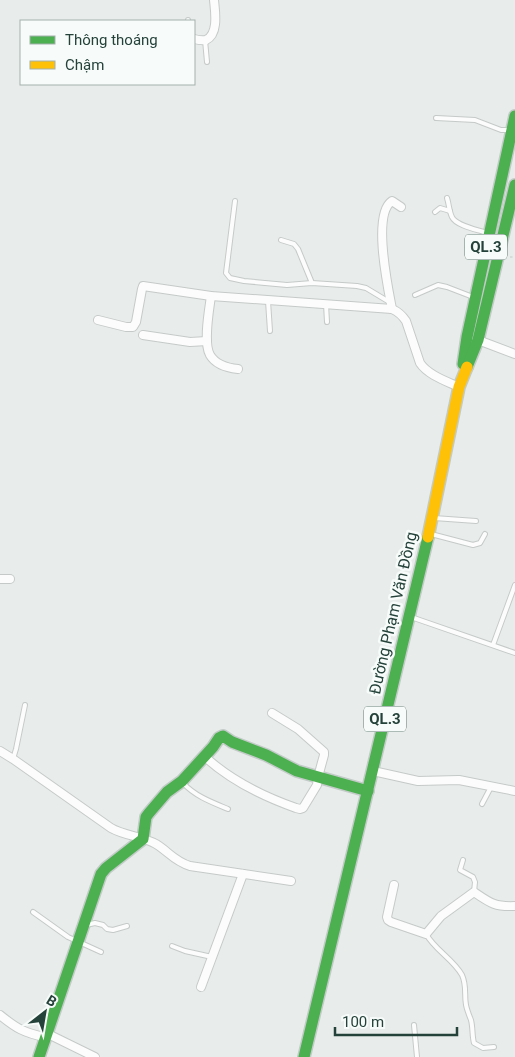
<svg xmlns="http://www.w3.org/2000/svg" width="515" height="1057" viewBox="0 0 515 1057" font-family="Roboto,sans-serif">
<style>
.lines{fill:none;stroke-linecap:round;stroke-linejoin:round}
.lane-casing{stroke:#c5cac8;stroke-width:6}
.street-casing{stroke:#c5cac8;stroke-width:10}
.fast-casing{stroke:#c3cbc8;stroke-width:14}
.slow-casing{stroke:#c3cbc8;stroke-width:14}
.path{stroke:#c3ccca;stroke-width:1;stroke-dasharray:2.5 4;stroke-linecap:butt}
.lane{stroke:#fcfcfc;stroke-width:4}
.street{stroke:#fcfcfc;stroke-width:8}
.fast{stroke:#4caf50;stroke-width:11}
.slow{stroke:#ffc107;stroke-width:11}
.labels{text-anchor:middle;dominant-baseline:central;stroke-width:5;stroke-linejoin:round;paint-order:stroke}
.shield{fill:#f7fbf9;stroke:#637a73;stroke-width:1}
.shield-label{font-size:15px;font-weight:bold;fill:#24423a}
.street-label{font-size:16px;fill:#24423a;stroke:#f7fbf9}
</style>
<rect width="100%" height="100%" fill="#e8edeb"/>
<g class="lines">
<g class="lane-casing">
<g id="lane">
<path d="M188,21V20"/>
<path d="M205,40L207,62"/>
<path d="M436,118L475,120L501,130H509"/>
<path d="M447,198C449,204 449,211 452,217C456,226 479,230 487,233"/>
<path d="M235,201L226,273L230,278L244,281L287,285L312,283L357,286L366,288L391,303"/>
<path d="M435,212L440,208L450,211"/>
<path d="M281,240L294,244L298,249L312,283"/>
<path d="M415,295L438,285L447,287L473,297"/>
<path d="M268,301L270,331"/>
<path d="M326,304L327,322"/>
<path d="M434,518L476,521"/>
<path d="M431,534L473,545L480,543L485,534"/>
<path d="M411,617L515,653"/>
<path d="M493,645L515,585"/>
<path d="M13,759L16,749L25,705"/>
<path d="M183,783C195,796 211,802 228,809"/>
<path d="M482,804L491,787"/>
<path d="M463,860L460,870L473,877L475,882L474,892"/>
<path d="M33,912L68,937L101,952"/>
<path d="M86,925L95,923L103,925L107,929L113,930L127,926"/>
<path d="M426,934C435,950 453,959 462,975C467,986 464,994 466,1005C467,1010 469,1015 471,1020C473,1028 472,1036 474,1043L483,1048L494,1047"/>
<path d="M172,946L185,951L212,957"/>
<path d="M414,1025L417,1057"/>
</g>
</g>
<g class="street-casing">
<g id="street">
<path d="M194,39C198,40 202,41 206,40C219,34 215,11 214,0"/>
<path d="M211,296C209,311 203,343 210,355C216,365 228,368 238,369"/>
<path d="M392,309C388,288 372,214 392,201L401,207"/>
<path d="M98,320L126,327H133L136,322L142,289L143,286L211,296L392,309C399,312 402,315 406,321L420,363C428,375 446,381 459,387"/>
<path d="M143,335L190,342L207,341"/>
<path d="M478,340L515,354"/>
<path d="M0,579H10"/>
<path d="M0,751L13,759L111,828C125,836 142,836 156,844C169,852 174,861 190,866L291,881"/>
<path d="M204,756C231,781 262,796 296,808L300,809L303,808L317,785L318,777L324,755V752L298,729L272,713"/>
<path d="M373,771L418,781L459,780L515,791"/>
<path d="M394,885L387,917L388,920L391,922L426,934L441,916L474,892C490,903 495,907 515,906"/>
<path d="M201,987L243,874"/>
<path d="M0,1015C16,1028 24,1033 45,1037"/>
<path d="M46,1033L95,1057"/>
</g>
</g>
<g class="fast-casing">
<g id="fast">
<path d="M463,364L467,337L515,116"/>
<path d="M467,367L478,340L515,185"/>
<path d="M39,1057L101,874L106,868L143,839L146,817L149,813L167,792L182,781L213,747L219,738L223,736L232,742L266,755L297,771L368,791"/>
<path d="M304,1057L428,537"/>
</g>
</g>
<g class="slow-casing">
<path id="slow" d="M428,537L459,387L467,367"/>
</g>
<path class="path" d="M510,257H515"/>
<use href="#lane" class="lane"/>
<use href="#street" class="street"/>
<use href="#fast" class="fast"/>
<use href="#slow" class="slow"/>
</g>
<g class="labels">
<g class="shield">
<rect x="465" y="234.5" width="42" height="25" rx="4"/>
<rect x="364" y="706.5" width="42" height="25" rx="4"/>
</g>
<g class="shield-label">
<text x="486" y="247">QL.3</text>
<text x="385" y="719">QL.3</text>
</g>
<g class="street-label">
<text transform="translate(393 613) rotate(-77)">Đường Phạm Văn Đồng</text>
</g>
</g>
<rect x="20" y="20" width="175" height="65" fill="#f7fbf9" stroke="#a3b1ad"/>
<rect x="30" y="36" width="25" height="8" fill="#4caf50" stroke="#a3b1ad"/>
<text x="65" y="45" font-size="15" fill="#24423a">Thông thoáng</text>
<rect x="30" y="61" width="25" height="8" fill="#ffc107" stroke="#a3b1ad"/>
<text x="65" y="70" font-size="15" fill="#24423a">Chậm</text>
<g transform="translate(45 1012) rotate(31)" stroke="#f7fbf9" stroke-width="4" paint-order="stroke">
<path d="M0-4L9 19L0 12L-9 19Z" fill="#24423a"/>
<text y="-8" font-size="14" font-weight="bold" text-anchor="middle" fill="#24423a">B</text>
</g>
<path d="M335 1027v8h122v-8" fill="none" stroke="#24423a" stroke-width="2.5"/>
<text x="342" y="1027" font-size="15" fill="#24423a" stroke="#f7fbf9" stroke-width="4" paint-order="stroke">100 m</text>
</svg>
